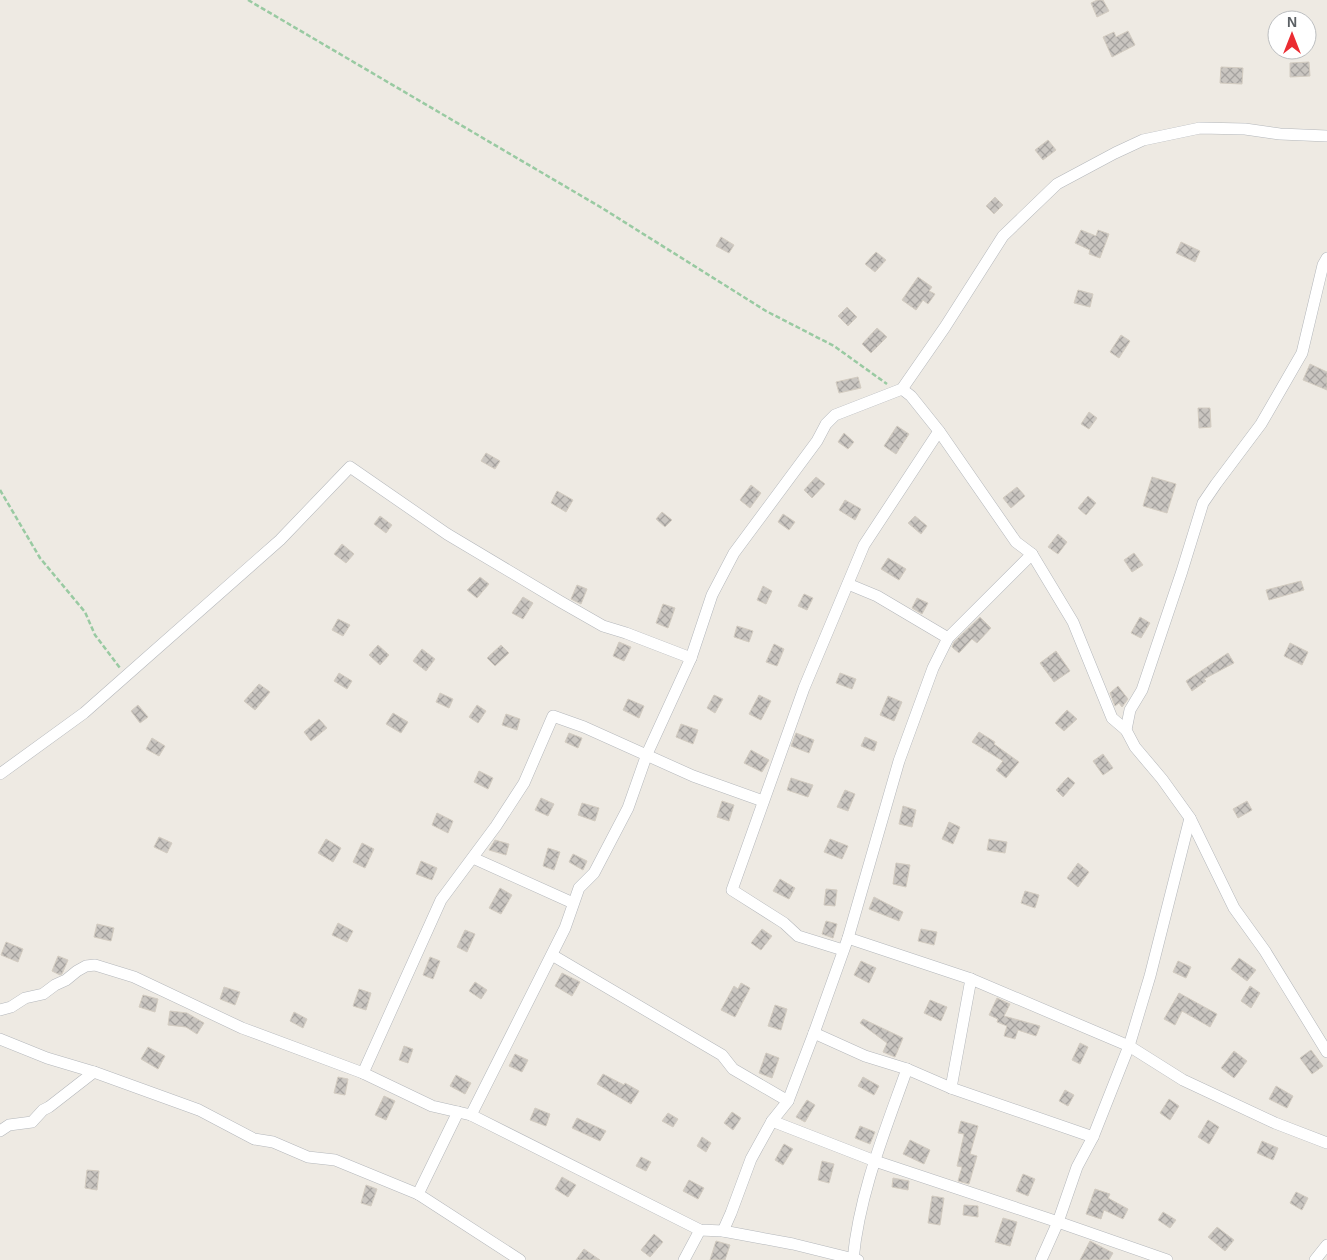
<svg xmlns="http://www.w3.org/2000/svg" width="1327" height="1260" viewBox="0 0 1327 1260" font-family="Arial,sans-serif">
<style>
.building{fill:url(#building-cross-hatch);stroke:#d3ccc1}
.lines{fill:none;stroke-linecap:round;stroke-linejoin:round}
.minor-casing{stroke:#b4b7bb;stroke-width:12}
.path{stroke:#99caa2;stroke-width:2.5;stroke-dasharray:5 2.5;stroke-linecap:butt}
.minor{stroke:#fff;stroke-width:11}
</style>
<defs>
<pattern id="building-cross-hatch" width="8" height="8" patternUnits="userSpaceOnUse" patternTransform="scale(1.25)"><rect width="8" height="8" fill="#c9c5c0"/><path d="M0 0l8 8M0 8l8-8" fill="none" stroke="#a6a3a0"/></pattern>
</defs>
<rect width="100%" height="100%" fill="#eeeae3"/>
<g class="building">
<path d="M1097,0H1103L1109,11L1097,17L1091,3Z"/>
<path d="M1128,31L1135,45L1112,57L1103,37L1114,32L1116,37Z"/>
<path d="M1309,62L1310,76L1290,77V63Z"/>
<path d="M1221,67L1243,68L1242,84L1220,83Z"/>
<path d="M1048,140L1056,150L1043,160L1035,150Z"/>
<path d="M995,197L1003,205L994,214L986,206Z"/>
<path d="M1081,230L1096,236L1098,230L1109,234L1100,258L1089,254L1090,250L1075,243Z"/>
<path d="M721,237L734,245L729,253L716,246Z"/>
<path d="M1181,242L1200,251L1195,262L1176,253Z"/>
<path d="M876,252L886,260L875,272L865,264Z"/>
<path d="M918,277L932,287L929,291L935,294L928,304L923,300L916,310L902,300Z"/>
<path d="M1078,290L1093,294L1090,307L1074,303Z"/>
<path d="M847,307L857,317L848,326L838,316Z"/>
<path d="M877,328L887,337L871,353L862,344Z"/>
<path d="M1121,335L1130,341L1119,358L1110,352Z"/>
<path d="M1310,364L1327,372V390L1303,380Z"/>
<path d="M858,377L861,388L839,393L836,382Z"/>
<path d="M1198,408H1210L1211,427L1199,428Z"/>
<path d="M1089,412L1097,418L1089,429L1081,424Z"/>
<path d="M897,426L909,434L896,454L884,446Z"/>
<path d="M844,433L854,442L848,449L838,442Z"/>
<path d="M486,453L500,461L495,469L481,461Z"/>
<path d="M816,477L825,484L812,498L804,490Z"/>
<path d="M1152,477L1176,484L1167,513L1143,506Z"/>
<path d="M751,485L761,493L750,508L740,500Z"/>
<path d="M1017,487L1025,496L1011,508L1003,498Z"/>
<path d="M557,491L573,500L566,512L551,503Z"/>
<path d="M1088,496L1096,503L1086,515L1078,508Z"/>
<path d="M845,500L861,509L855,520L839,510Z"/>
<path d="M662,512L672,520L665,527L656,519Z"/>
<path d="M783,514L795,522L789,530L778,522Z"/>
<path d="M380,516L392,525L386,533L374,524Z"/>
<path d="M915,516L927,526L921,534L908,523Z"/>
<path d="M1058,534L1067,542L1058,554L1048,547Z"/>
<path d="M342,544L354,554L346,563L334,554Z"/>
<path d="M1134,553L1143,565L1132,572L1124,560Z"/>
<path d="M888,558L906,569L899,580L881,569Z"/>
<path d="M480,577L489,584L477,598L467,590Z"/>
<path d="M1301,581L1304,590L1269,600L1266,590Z"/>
<path d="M577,585L587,589L581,604L571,599Z"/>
<path d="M763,586L772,591L766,604L757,600Z"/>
<path d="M804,594L813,598L807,610L798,606Z"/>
<path d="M523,597L533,603L523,619L512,613Z"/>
<path d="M917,598L928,603L922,614L912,608Z"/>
<path d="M663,604L675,608L668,628L656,623Z"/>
<path d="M980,617L991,628L977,643L972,639L959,653L952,647L954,642Z"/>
<path d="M1140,617L1150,623L1141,638L1131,633Z"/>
<path d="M338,619L350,625L343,636L332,630Z"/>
<path d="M737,626L753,631L749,642L734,637Z"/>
<path d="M619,642L631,647L624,661L613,656Z"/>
<path d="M1290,643L1308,652L1302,665L1284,656Z"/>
<path d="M774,644L784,649L777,666L766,662Z"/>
<path d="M378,645L389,655L380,665L369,655Z"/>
<path d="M501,645L509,653L495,666L487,658Z"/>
<path d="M422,649L435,659L426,671L413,661Z"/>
<path d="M1056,651L1070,671L1054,682L1040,663Z"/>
<path d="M1228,653L1234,663L1204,679L1206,681L1192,691L1186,681Z"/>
<path d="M339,673L352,681L347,689L334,681Z"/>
<path d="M840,673L856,679L852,689L836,683Z"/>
<path d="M259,684L270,692L255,710L244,701Z"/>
<path d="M1118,686L1128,699L1122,707L1119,703L1115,706L1110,693Z"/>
<path d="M440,693L453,699L449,708L436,702Z"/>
<path d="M714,695L723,699L715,713L707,708Z"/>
<path d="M759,695L771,701L761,720L749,714Z"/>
<path d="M888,696L902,702L894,721L880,715Z"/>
<path d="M628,699L644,706L639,718L623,710Z"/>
<path d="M138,705L148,717L140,723L131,711Z"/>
<path d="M477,705L486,711L478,723L469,717Z"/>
<path d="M1067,710L1077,719L1064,731L1055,723Z"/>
<path d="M393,713L408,722L401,733L386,724Z"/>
<path d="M506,714L520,719L517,730L502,725Z"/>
<path d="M319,719L327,728L311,741L304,732Z"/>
<path d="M681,724L698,730L693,744L676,737Z"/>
<path d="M979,732L995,742L994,744L1019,762L1006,778L996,770L1003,761L972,742Z"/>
<path d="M569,733L582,738L578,748L565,742Z"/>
<path d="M796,733L814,740L809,753L791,746Z"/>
<path d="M865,737L877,742L874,751L861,746Z"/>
<path d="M152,738L165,746L159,756L146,749Z"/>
<path d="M751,750L769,760L762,772L744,763Z"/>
<path d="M1103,754L1113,768L1103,775L1093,761Z"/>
<path d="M479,771L493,778L488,789L474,782Z"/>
<path d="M1068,777L1075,783L1063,797L1056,790Z"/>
<path d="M791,778L813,785L808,797L787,790Z"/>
<path d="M845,790L855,794L848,811L837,807Z"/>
<path d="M541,798L554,804L548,816L535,810Z"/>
<path d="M722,801L734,805L729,821L717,817Z"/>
<path d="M1247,801L1252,810L1238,818L1233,809Z"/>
<path d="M582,803L599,808L595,821L578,815Z"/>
<path d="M903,806L916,810L912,827L899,824Z"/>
<path d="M437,813L453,821L448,833L432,825Z"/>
<path d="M949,822L960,827L953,844L942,839Z"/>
<path d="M159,837L172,843L167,853L154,847Z"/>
<path d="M326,839L341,848L333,862L318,853Z"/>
<path d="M830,839L848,846L842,859L824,852Z"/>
<path d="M989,839L1007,842L1005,853L987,850Z"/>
<path d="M495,840L509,844L506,855L489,850Z"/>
<path d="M362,843L374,849L365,868L353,862Z"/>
<path d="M548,848L560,852L554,870L543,866Z"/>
<path d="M573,854L587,861L583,870L569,862Z"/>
<path d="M421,861L437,868L432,880L416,874Z"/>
<path d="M896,863L910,865L906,887L893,884Z"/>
<path d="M1078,863L1089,872L1078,887L1067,878Z"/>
<path d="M780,879L795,888L789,899L773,891Z"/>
<path d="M500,888L512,895L501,914L489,908Z"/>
<path d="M826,889L837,890L835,906L824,905Z"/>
<path d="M1025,891L1039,895L1035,908L1021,903Z"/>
<path d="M874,897L903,912L899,921L869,909Z"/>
<path d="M826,921L837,924L833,938L822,934Z"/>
<path d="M338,923L353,931L347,942L332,935Z"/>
<path d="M97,924L114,928L111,941L94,937Z"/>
<path d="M762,929L772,936L761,950L751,943Z"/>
<path d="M921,929L937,932L934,945L918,941Z"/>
<path d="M465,930L475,934L467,952L457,947Z"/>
<path d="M6,942L23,949L18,962L1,955Z"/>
<path d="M58,956L68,960L62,974L60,975L52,971Z"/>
<path d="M430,957L440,961L433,979L423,975Z"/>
<path d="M1239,958L1256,970L1247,981L1231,969Z"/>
<path d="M861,961L876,968L869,983L854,975Z"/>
<path d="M1178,961L1191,967L1186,978L1173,972Z"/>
<path d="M562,973L580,982L572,996L555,986Z"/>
<path d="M475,982L487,990L481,999L469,991Z"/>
<path d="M741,983L750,988L735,1017L721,1010L734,986L738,989Z"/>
<path d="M1250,986L1260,993L1251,1008L1241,1001Z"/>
<path d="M224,987L240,992L235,1005L220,999Z"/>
<path d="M359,989L371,993L366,1010L353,1006Z"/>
<path d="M1179,993L1217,1014L1210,1027L1182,1011L1175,1025L1164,1019Z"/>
<path d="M143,995L158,999L155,1012L139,1007Z"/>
<path d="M997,998L1010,1004L1004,1016L1040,1026L1036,1036L1018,1030L1015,1039L1004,1036L1007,1026L997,1022L998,1019L989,1015Z"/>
<path d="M930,1000L947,1007L941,1021L924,1013Z"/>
<path d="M775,1005L787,1009L781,1030L768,1026Z"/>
<path d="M170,1011L187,1013L204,1023L197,1034L186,1027L168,1025Z"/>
<path d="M294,1012L307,1019L303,1028L290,1021Z"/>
<path d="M863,1019L903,1038L895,1057L883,1052L887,1043L860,1023Z"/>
<path d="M1080,1043L1088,1047L1080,1064L1072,1060Z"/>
<path d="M404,1046L413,1049L408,1063L399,1060Z"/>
<path d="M148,1047L165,1056L158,1069L141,1059Z"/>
<path d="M1311,1050L1323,1066L1312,1074L1300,1058Z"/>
<path d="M1234,1051L1247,1061L1234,1078L1221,1068Z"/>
<path d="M766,1053L779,1058L772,1078L759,1073Z"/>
<path d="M515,1054L528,1060L522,1072L509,1066Z"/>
<path d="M603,1074L624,1085L625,1083L639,1091L631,1104L597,1084Z"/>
<path d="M456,1075L471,1083L465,1094L450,1086Z"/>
<path d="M338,1077L348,1079L345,1095L334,1093Z"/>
<path d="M863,1077L879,1086L874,1095L858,1086Z"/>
<path d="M1276,1086L1293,1096L1287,1108L1269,1099Z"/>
<path d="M1065,1090L1074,1095L1068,1106L1059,1101Z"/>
<path d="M384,1096L395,1101L386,1120L375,1115Z"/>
<path d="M1169,1099L1179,1106L1170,1120L1160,1113Z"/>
<path d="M807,1100L815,1105L805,1122L796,1117Z"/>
<path d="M535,1108L550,1114L546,1126L530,1120Z"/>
<path d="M732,1112L741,1118L733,1130L724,1123Z"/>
<path d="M668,1113L678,1119L673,1127L662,1121Z"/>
<path d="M577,1118L606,1131L600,1141L572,1128Z"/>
<path d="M1208,1120L1219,1127L1209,1144L1198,1137Z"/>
<path d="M961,1121L978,1126L970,1154L977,1156L969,1184L958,1181L962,1167L957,1166L964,1134L958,1133Z"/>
<path d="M860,1126L875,1132L870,1144L855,1138Z"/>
<path d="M702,1137L711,1143L706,1152L697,1146Z"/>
<path d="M910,1140L930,1150L924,1164L903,1154Z"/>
<path d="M1262,1141L1278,1148L1273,1160L1257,1153Z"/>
<path d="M784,1144L793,1149L783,1165L775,1160Z"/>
<path d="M641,1157L651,1162L646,1171L636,1166Z"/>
<path d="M822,1161L834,1164L829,1183L818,1180Z"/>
<path d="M87,1170L99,1171L97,1190L85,1188Z"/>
<path d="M1023,1174L1035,1179L1028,1196L1016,1191Z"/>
<path d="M562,1177L576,1185L568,1197L555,1189Z"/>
<path d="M893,1178L909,1181L908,1190L892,1187Z"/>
<path d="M689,1180L704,1188L698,1199L683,1191Z"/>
<path d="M366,1185L377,1189L371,1206L361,1203Z"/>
<path d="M1095,1189L1110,1194L1108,1198L1128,1209L1123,1219L1104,1210L1101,1219L1086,1214Z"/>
<path d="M1296,1192L1308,1198L1302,1210L1290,1203Z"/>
<path d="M932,1196L944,1198L940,1225L928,1223Z"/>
<path d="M964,1205L978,1206V1217L963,1215Z"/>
<path d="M1163,1212L1176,1220L1170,1228L1158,1220Z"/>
<path d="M1003,1218L1017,1222L1010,1246L995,1242Z"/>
<path d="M1217,1227L1234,1240L1225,1251L1208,1237Z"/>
<path d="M654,1234L663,1242L650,1257L641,1250Z"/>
<path d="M716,1241L730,1245L725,1260H710Z"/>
<path d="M1090,1241L1113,1253L1109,1260H1080Z"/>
<path d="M584,1249L600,1260H576Z"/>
</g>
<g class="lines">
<g class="minor-casing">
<g id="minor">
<path d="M1327,258L1323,265L1302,353L1261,424L1216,484L1203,503L1182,571L1142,690L1130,710L1126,730L1135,747L1162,779L1190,818L1234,908L1265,951L1327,1052"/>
<path d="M902,389L911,396L939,431L1016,542L1032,554L1073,622L1112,718L1126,730"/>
<path d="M848,584L877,596L948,638"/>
<path d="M0,774L84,713L280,540L350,467L447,534L561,602L603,626L626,633L691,658"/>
<path d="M473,858L573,903"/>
<path d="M848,938L971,979L1129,1046L1183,1080L1275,1123L1327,1143"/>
<path d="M843,950L798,936L784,923L732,890L804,688L864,545L939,431"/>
<path d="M552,955L722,1055L733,1069L788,1101"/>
<path d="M0,1010L11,1007L25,998L43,994L55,985L66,980L77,971L86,966L95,965L134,977L242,1028L363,1073L432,1106L471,1115L700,1230L723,1231L793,1244L858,1260"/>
<path d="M814,1033L865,1056L907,1069L951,1088L1093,1137"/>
<path d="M0,1039L47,1058L94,1072L199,1110L254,1139L273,1142L308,1157L335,1160L418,1194L520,1260"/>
<path d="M363,1073L441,900L496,826L524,783L553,716L584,727L693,776L763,801"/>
<path d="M951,1088L971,979"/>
<path d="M471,1115L565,928L579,888L594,873L628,808L647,754L691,658L712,595L734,553L817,441L826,424L835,415L902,389L945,327L1003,236L1057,184L1115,153L1143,140L1200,128L1245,129L1280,134L1327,136"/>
<path d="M772,1121L875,1161L1058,1222L1167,1260"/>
<path d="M0,1131L9,1125L32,1122L43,1110L49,1107L94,1072"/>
<path d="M418,1194L458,1112"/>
<path d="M723,1231L731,1213L751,1159L772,1121L788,1101L814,1033L848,938L899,761L933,668L948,638L1032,554"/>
<path d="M684,1260L700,1230"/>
<path d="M853,1260C859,1194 885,1131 907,1069"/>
<path d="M1041,1260L1058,1222L1077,1167L1093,1137L1129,1046L1150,976L1190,818"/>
<path d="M1315,1260L1327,1245"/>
</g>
</g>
<g class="path">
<path d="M248,0L602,208L766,311L834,346L887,384"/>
<path d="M0,490L40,558L85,612L95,635L120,668"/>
</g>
<use href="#minor" class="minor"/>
</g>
<g transform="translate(1292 35)"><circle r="24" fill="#ffffff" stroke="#bdbfc1"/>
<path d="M0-4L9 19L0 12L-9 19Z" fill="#eb2c32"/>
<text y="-8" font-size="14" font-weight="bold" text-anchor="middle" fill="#5b6064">N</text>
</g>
</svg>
